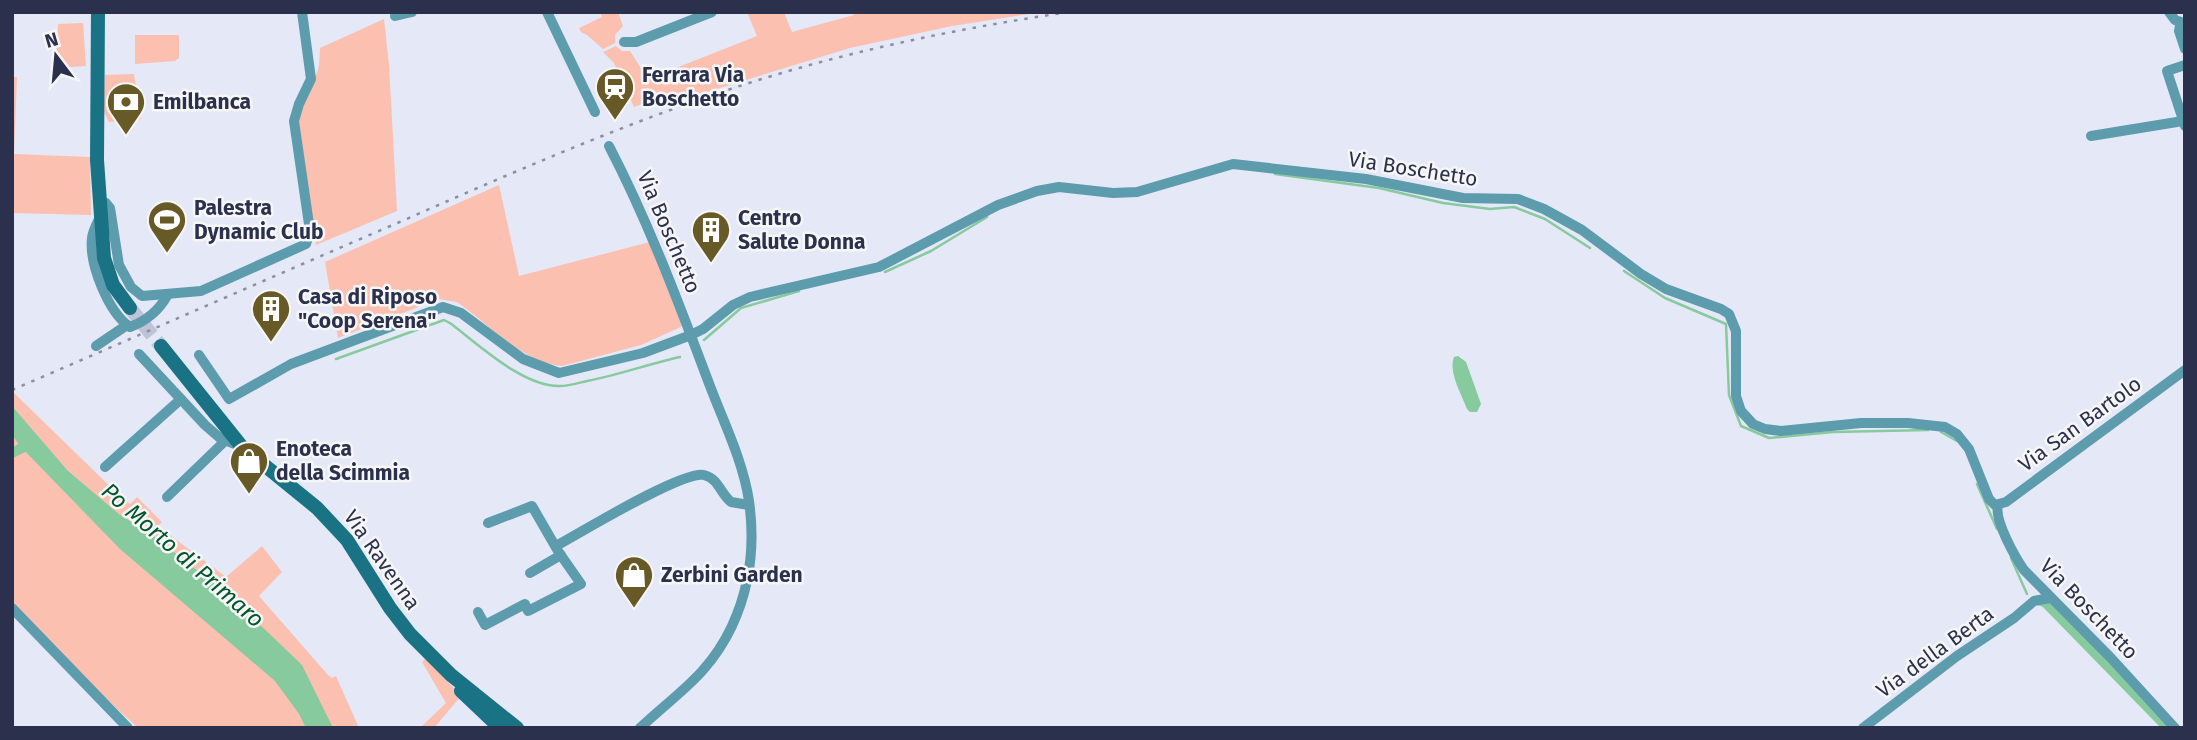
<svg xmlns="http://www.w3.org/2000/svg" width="2197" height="740" viewBox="0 0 2197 740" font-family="'Fira Sans',sans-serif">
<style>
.green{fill:#fbc0b0}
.water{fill:#86ca9e}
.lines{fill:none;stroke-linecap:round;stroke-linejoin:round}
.stream{stroke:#86ca9e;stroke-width:2.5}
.canal{stroke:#86ca9e;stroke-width:10}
.secondary-tunnel{stroke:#c0c3d5;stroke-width:14;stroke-dasharray:14 7;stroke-linecap:butt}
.street{stroke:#5d9cac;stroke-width:10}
.secondary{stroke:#1a7385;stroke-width:14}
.rail{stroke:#8b8fa4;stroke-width:2.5;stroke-dasharray:3.5 7;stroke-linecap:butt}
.labels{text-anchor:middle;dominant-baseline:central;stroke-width:5;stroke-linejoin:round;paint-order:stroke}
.poi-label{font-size:21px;font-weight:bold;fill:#2b304c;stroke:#f6f6f6;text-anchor:start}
.street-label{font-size:21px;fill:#2b304c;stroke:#f6f6f6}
.water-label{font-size:23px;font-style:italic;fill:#00562e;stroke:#f6f6f6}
</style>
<rect width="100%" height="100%" fill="#e5e8f7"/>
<g class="green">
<path d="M600,12H618L623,26L615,35V43L603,49L587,35L581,32L579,28L602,17Z"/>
<path d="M747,12H784L792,32L854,15V12H1042L952,26L850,48L658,107L655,99L634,107L614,63L603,52L616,46L622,51H630L648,79L757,36Z"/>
<path d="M384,19L389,65L397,211L316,245L299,124L302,106L310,93L319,66L320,48Z"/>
<path d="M83,23L86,66L56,68L58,24Z"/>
<path d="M135,35H179V58L175,61L135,64Z"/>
<path d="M134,74L141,119L109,122L103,110L105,75Z"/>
<path d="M12,77H17L14,154L90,157L91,215L12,213Z"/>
<path d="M499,185L519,276L650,242L681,321V327L641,345L562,366C521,362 489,324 457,302L439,299L338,338L325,262Z"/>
<path d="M14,393L120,496L130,504L137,497L162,522L158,526L226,577L262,546L282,572L259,596L328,675L332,678L336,676L359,728H138L88,682L12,602Z"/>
<path d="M427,657L450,677L448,682L461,696L434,728H420L446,703L422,662Z"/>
</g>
<g class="water">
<path d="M1458,356L1466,362L1481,404L1477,412H1470L1467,409C1462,395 1448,372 1454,357Z"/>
<path d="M12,406L68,471L120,515L146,530L232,598L302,665L333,728H306L299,714L275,681L120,549L21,447L12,435Z"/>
</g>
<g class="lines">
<g class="stream">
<path d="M1275,174L1379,188L1443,203L1490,209L1514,207L1545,219L1590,248"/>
<path d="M1624,271L1665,298L1726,324L1729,395L1741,426L1769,438L1833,432L1928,430"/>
<path d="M885,272L931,251L987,217"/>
<path d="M704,340L741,308L799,291"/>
<path d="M336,359L444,320L450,323C478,344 523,387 560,386C569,386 578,383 587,381C618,375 649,364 680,357"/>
<path d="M1941,432L1957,441"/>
<path d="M1977,484L1997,529"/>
<path d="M2011,558L2027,594"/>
</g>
<g class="canal">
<path d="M12,453L32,443"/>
<path d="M2039,600L2046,603L2167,727"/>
</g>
<path class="secondary-tunnel" d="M130,308L161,346"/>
<g class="street">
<path d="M547,12L595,112"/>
<path d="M2169,12L2175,20L2184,23"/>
<path d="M395,16L412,12"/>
<path d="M2185,23L2180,26L2179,31L2185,49"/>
<path d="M624,42H636L712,12"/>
<path d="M2185,65L2167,71L2185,126"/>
<path d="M2091,136L2183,121"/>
<path d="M609,146C649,223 679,304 710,386C724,423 743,461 749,501C755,543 750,587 732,626C709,675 677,693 640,728"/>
<path d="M100,202L106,203L110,208L119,265L131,287L142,296L201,291L306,244L310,231L294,121L299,104L311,79L302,12"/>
<path d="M100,217C97,224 93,230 92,238C89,264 108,312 130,327C146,321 159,310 167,296"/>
<path d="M96,346L127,325"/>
<path d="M139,354L205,425L220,438L240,446"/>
<path d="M199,355L229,399L291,364L443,307L461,313L523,359L559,373L643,353L691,335L703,329L733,305L750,297L879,267L998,205L1037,191L1059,187L1113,193L1137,192L1233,164L1366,179L1463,198L1518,199L1544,209L1582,230L1641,274L1666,289L1721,309L1729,314L1736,331V396L1741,411L1753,424L1765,429L1781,431L1861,423H1908L1945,427L1957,434L1969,449L1989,499L1995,505L2006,502L2185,370"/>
<path d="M105,467L181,399"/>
<path d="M167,497L226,440"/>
<path d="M1998,505C1994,520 2015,557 2024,570L2111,658L2175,728"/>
<path d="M556,546C580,533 683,470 704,475C719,479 720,493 731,502L749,505"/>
<path d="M530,573L561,555"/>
<path d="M12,608L128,728"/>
<path d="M478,612L485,625L525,604L528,611L581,584L558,551L532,506L488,523"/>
<path d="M1863,728L1957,656L2014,618L2034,601L2050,598"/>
</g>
<g class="secondary">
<path d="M98,12L97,160L104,258L113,285L130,308"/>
<path d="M161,346L242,447L317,508L347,540L390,608L410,634L451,675L517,728"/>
<path d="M461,691L500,728"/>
</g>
<path class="rail" d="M12,390C142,334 272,277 402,221C516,171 630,121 749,83C853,50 961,28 1069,12"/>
</g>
<defs>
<g id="station-pin" transform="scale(2.0125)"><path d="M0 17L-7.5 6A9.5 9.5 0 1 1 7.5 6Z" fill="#675a27" stroke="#f6f6f6"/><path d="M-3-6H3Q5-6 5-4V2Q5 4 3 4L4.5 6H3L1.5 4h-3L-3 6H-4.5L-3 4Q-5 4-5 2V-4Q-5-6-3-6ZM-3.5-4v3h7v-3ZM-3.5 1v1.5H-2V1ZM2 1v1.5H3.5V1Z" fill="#fff"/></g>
<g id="bank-pin" transform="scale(2.0125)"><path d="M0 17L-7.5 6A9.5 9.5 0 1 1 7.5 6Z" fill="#675a27" stroke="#f6f6f6"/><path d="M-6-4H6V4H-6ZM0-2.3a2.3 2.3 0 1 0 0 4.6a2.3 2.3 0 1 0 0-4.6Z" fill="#fff"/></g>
<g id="stadium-pin" transform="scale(2.0125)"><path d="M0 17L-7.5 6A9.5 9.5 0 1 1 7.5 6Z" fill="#675a27" stroke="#f6f6f6"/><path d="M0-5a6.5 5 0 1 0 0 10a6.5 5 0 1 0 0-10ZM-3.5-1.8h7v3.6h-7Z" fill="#fff"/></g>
<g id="building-pin" transform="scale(2.0125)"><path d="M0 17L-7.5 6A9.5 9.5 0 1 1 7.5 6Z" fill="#675a27" stroke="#f6f6f6"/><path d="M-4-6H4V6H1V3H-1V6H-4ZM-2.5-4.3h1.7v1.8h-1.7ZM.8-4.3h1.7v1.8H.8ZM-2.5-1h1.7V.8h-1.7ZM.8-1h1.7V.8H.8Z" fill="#fff"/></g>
<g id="shop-pin" transform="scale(2.0125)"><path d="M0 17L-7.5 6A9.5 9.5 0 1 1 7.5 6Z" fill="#675a27" stroke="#f6f6f6"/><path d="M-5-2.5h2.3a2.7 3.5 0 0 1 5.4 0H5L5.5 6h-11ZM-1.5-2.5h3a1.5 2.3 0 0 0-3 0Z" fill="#fff"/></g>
</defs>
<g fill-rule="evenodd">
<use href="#station-pin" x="615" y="87"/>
<use href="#bank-pin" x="126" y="102"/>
<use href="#stadium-pin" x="167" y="220"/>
<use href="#building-pin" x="711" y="230"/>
<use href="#building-pin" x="271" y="309"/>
<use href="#shop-pin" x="249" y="461"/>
<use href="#shop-pin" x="634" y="575"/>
</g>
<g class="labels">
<g class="poi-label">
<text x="642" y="75">Ferrara Via<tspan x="642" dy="24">Boschetto</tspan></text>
<text x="153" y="102">Emilbanca</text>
<text x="194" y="208">Palestra<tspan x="194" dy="24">Dynamic Club</tspan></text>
<text x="738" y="218">Centro<tspan x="738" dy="24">Salute Donna</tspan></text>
<text x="298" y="297">Casa di Riposo<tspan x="298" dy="24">"Coop Serena"</tspan></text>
<text x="276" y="449">Enoteca<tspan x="276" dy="24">della Scimmia</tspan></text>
<text x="661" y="575">Zerbini Garden</text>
</g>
<g class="street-label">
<text transform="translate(1413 169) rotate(9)">Via Boschetto</text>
<text transform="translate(669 232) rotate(67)">Via Boschetto</text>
<text transform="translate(2080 424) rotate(-36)">Via San Bartolo</text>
<text transform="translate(382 560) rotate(55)">Via Ravenna</text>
<text transform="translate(2089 609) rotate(46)">Via Boschetto</text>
<text transform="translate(1935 652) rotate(-36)">Via della Berta</text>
</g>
<g class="water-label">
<text transform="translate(183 555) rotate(41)">Po Morto di Primaro</text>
</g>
</g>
<rect width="2197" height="740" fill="none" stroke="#2b304c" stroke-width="28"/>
<g transform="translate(56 56) rotate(344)" stroke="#f6f6f6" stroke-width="5" paint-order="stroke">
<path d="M0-5L12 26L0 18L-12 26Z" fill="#2b304c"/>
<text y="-10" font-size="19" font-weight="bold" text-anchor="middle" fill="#2b304c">N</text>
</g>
</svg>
